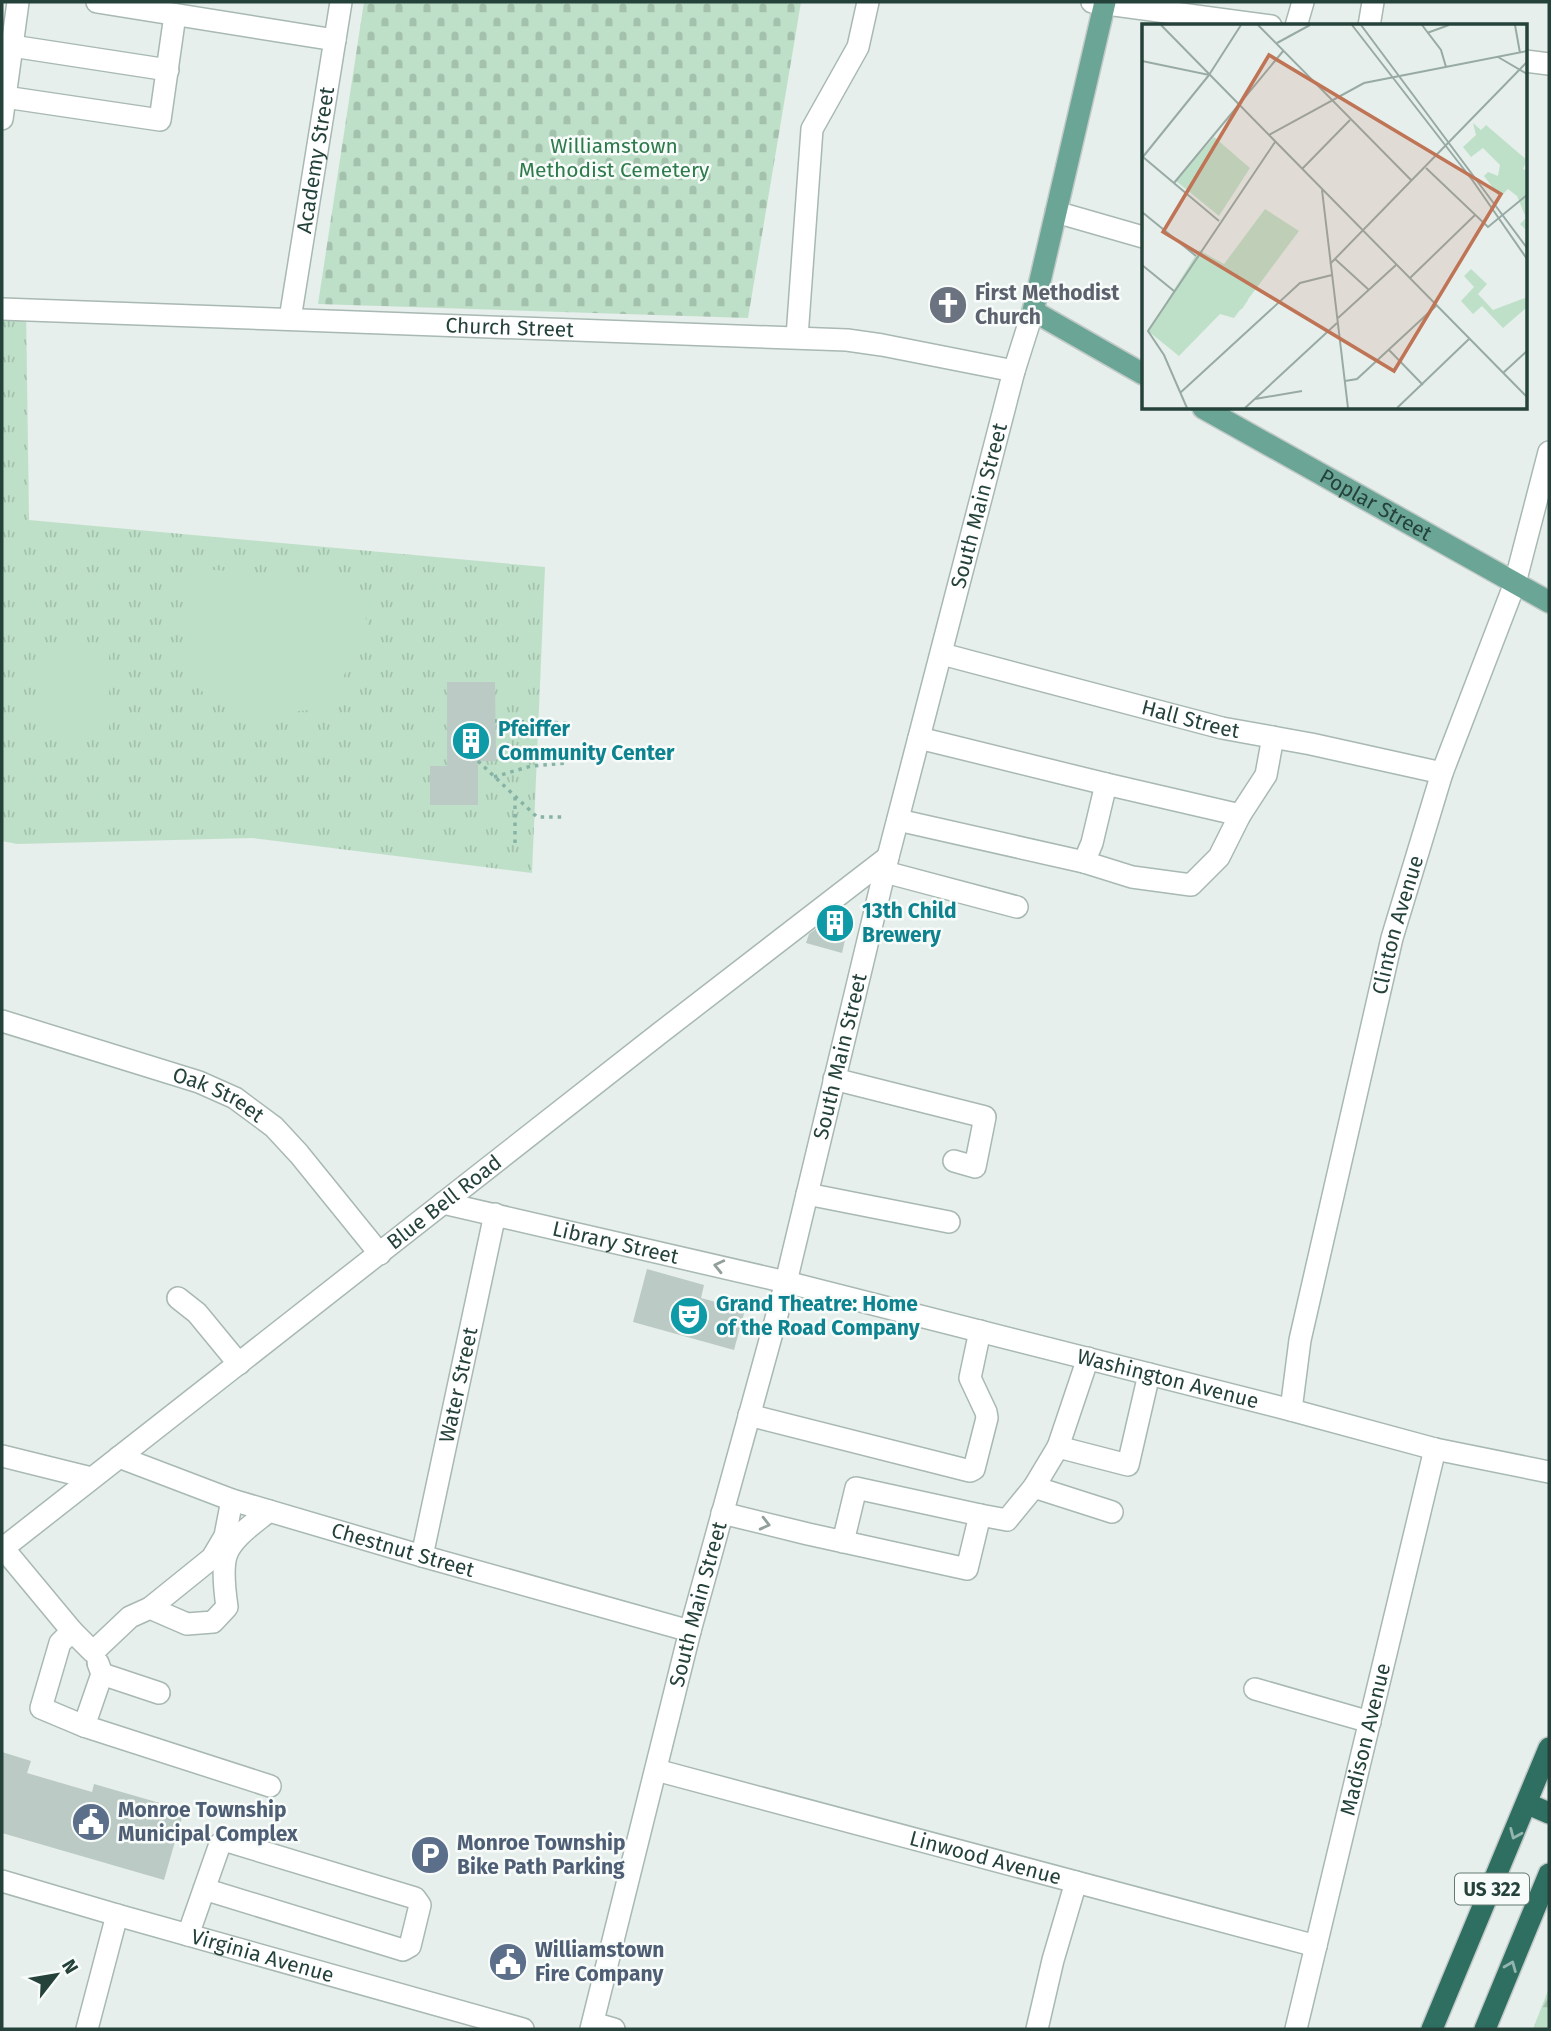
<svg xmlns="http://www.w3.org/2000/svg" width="1551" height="2031" viewBox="0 0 1551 2031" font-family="'Fira Sans',sans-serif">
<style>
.forest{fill:url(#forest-firs)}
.cemetery{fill:url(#cemetery-stones)}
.park{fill:url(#park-tufts)}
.pitch{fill:#bfe0c8}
.building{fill:#bbcac4}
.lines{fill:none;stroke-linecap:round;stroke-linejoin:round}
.minor-casing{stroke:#a8b8b2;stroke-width:24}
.major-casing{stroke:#c2cac8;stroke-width:24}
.highway-casing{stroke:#c2cac8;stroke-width:24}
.path{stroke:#86b3a5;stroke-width:3.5;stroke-dasharray:3.5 5;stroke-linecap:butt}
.minor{stroke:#fff;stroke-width:21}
.major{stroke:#6aa596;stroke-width:21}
.highway{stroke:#2f6f62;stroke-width:21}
.oneway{stroke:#92a09c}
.oneway2{stroke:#93b5ae}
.labels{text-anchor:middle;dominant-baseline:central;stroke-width:5;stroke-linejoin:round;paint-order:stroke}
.shield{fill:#f7fbf9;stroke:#637a73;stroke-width:2}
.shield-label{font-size:19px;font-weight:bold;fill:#24423a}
.park-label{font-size:21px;fill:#2d7a4b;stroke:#f7fbf9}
.street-label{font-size:21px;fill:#24423a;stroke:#f7fbf9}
.worship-label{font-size:21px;font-weight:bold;fill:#5b616d;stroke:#f7fbf9;text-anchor:start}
.culture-label{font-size:21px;font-weight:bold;fill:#0d838f;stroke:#f7fbf9;text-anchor:start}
.service-label{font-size:21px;font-weight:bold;fill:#4e5e75;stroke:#f7fbf9;text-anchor:start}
.inset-road{fill:none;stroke:#98aaa4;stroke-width:2}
.view{fill:#c07456;fill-opacity:0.15;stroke:#c07456;stroke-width:3.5}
.inset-edge{fill:none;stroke:#24423a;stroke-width:3.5}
</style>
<defs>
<pattern id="forest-firs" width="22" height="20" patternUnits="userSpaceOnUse" patternTransform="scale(1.75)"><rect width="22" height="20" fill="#bfe0c8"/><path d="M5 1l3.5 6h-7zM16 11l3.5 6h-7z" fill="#a4c1ad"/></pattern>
<pattern id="cemetery-stones" width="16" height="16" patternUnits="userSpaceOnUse" patternTransform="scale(1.75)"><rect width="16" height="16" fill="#bfe0c8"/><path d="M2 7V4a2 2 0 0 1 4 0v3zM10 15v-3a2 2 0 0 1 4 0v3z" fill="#a4c1ad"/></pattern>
<pattern id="park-tufts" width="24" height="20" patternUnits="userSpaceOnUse" patternTransform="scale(1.75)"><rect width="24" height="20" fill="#bfe0c8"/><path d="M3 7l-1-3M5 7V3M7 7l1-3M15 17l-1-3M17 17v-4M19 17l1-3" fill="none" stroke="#a4c1ad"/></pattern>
</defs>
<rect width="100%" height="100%" fill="#e6efeb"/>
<path class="forest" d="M1549,1988V2029H1533Z"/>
<path class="cemetery" d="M364,2H801L748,318L318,304Z"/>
<path class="park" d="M2,305H26L29,520L545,567L532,873L253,838L17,844L2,841Z"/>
<g class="pitch">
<path d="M200,569L347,579L368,623L329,708L240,717L187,681L188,575Z"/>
<path d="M45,646L109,647V737L45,736Z"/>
</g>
<g class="building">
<path d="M447,682H495L496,761H478V805H430V766H447Z"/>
<path d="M842,909L851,915L842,953L806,943L809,934Z"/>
<path d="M647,1269L704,1285L701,1298L745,1310L734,1350L633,1322Z"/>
<path d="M2,1752L31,1761L27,1773L92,1792L94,1784L184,1810L164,1880L2,1833Z"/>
</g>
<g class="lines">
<g class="minor-casing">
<g id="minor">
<path d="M97,2L335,40"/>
<path d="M1092,2L1271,26"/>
<path d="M1296,26L1303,2"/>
<path d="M1369,26L1373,2"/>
<path d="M12,46L168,70"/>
<path d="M1525,61L1549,64"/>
<path d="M5,97L160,120L175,15"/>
<path d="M2,119L18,2"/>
<path d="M1056,212L1143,237"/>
<path id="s1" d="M2,309L847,340L882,345L1014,371"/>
<path id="s2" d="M290,319L341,2"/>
<path d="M797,337L812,129L858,47L868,2"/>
<path id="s3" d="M942,654L1222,728L1311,744L1442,773"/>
<path d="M1106,784L1240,815"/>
<path d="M898,820L1084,862L1092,843L1106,784L919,738"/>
<path d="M1084,862L1132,877L1191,885L1219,857L1240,815L1266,775L1273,737"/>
<path d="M885,872L1017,907"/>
<path id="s4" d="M2,1021L199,1082L235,1098L274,1127L299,1154L380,1254"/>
<path d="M834,1079L985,1117L975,1167L954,1161"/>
<path d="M807,1194L949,1222"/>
<path id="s5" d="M443,1203L786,1282L1291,1410L1435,1449L1549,1472"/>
<path d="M178,1298L197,1313L239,1364"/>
<path id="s6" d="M1291,1410L1300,1340L1392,938L1442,773L1515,583L1549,452"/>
<path d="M749,1415L970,1471L974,1469L987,1418L986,1412L970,1378L980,1331"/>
<path d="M1058,1447L1088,1358"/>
<path d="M2,1456L91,1478"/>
<path id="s7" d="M119,1457L232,1500L422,1556L690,1631"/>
<path d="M1034,1487L1058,1447L1128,1465L1149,1374"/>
<path d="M722,1513L808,1534L967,1569L980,1515L856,1488L843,1542"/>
<path d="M980,1515L1007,1520L1034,1487L1112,1512"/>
<path d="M3,1548L72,1631L93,1652L130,1617L150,1608L187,1624L213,1622L227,1607C225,1593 222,1570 226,1556C231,1538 256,1522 269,1511"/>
<path id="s8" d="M2,1549L660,1033L888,857"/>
<path id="s9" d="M422,1556L495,1214"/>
<path d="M150,1608L212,1558L225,1536L232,1500"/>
<path d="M72,1631L60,1643L41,1708L84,1726"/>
<path d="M98,1663L102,1674L159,1693"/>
<path d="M102,1674L84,1726L270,1786"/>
<path d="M1255,1689L1370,1722"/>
<path id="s10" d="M656,1770L1316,1946"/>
<path id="s11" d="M2,1881L117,1915L523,2029"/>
<path d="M188,1935L220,1844L227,1841L415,1898L420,1905L410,1946L403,1950L204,1889"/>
<path d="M593,2023L614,2029"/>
<path d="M87,2029L117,1915"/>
<path id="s12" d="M591,2029L690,1631L786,1282L888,857L1014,371L1033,311"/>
<path d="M1037,2029L1053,1960L1076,1882"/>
<path id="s13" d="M1296,2029L1435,1449"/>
</g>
</g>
<g class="major-casing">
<g id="major">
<path d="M1105,2L1033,311L1143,374"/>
<path id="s14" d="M1203,408L1549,602"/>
</g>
</g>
<g class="highway-casing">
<g id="highway">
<path d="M1528,1804L1549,1813"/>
<path d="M1432,2029L1549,1748"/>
<path d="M1485,2029L1549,1874"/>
</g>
</g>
<g class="path">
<path d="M495,721L569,723"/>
<path d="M478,761L537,817H565"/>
<path d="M494,777L531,766L567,763"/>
<path d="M515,797V848"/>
</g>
<use href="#minor" class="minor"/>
<use href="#major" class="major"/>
<use href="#highway" class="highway"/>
</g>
<defs><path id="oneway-chevron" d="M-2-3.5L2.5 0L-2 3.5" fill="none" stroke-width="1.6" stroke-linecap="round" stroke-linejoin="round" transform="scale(1.75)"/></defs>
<g class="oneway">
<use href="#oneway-chevron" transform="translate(719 1266) rotate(-167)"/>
<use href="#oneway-chevron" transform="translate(765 1524) rotate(14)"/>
</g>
<g class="oneway2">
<use href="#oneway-chevron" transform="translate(1515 1834) rotate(113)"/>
<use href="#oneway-chevron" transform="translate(1511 1966) rotate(-68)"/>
</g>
<defs>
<g id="church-disc" transform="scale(2.0125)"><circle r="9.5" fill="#6b7280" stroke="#f7fbf9"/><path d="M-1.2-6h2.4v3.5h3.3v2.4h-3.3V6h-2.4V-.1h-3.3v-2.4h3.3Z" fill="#fff"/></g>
<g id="building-disc" transform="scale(2.0125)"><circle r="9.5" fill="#0f9aa8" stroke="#f7fbf9"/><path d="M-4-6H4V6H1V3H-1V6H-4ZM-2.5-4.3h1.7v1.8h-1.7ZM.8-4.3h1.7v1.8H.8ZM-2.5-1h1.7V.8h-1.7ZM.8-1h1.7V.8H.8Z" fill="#fff"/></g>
<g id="theatre-disc" transform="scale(2.0125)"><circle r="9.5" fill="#0f9aa8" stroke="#f7fbf9"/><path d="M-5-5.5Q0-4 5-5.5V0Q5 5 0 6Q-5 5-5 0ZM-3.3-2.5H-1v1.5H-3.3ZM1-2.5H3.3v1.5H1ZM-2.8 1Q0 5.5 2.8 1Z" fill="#fff"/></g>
<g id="civic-disc" transform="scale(2.0125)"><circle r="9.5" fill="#5c6f8a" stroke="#f7fbf9"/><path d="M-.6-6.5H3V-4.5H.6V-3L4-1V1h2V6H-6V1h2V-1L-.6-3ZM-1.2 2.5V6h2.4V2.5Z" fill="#fff"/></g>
<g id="parking-disc" transform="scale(2.0125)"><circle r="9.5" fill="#5c6f8a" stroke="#f7fbf9"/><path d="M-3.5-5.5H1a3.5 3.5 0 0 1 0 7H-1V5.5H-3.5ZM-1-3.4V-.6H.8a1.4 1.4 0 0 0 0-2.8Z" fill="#fff"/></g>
</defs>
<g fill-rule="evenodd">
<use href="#church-disc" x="948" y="305"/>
<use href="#building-disc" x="471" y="741"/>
<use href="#building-disc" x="835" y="923"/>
<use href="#theatre-disc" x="689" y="1316"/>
<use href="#civic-disc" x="91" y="1822"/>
<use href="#parking-disc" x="430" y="1855"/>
<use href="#civic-disc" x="508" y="1962"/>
</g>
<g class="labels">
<rect class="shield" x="1455" y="1873.5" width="74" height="31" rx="5"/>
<g class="shield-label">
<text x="1492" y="1889">US 322</text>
</g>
<g class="park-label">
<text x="614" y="146">Williamstown<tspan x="614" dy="24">Methodist Cemetery</tspan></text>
</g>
<g class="street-label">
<text stroke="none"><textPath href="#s2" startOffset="161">Academy Street</textPath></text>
<text stroke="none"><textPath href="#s1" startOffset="508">Church Street</textPath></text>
<text stroke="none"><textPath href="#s14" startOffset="198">Poplar Street</textPath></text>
<text stroke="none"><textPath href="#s12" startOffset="1572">South Main Street</textPath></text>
<text stroke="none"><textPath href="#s3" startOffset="257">Hall Street</textPath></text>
<text stroke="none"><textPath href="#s6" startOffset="497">Clinton Avenue</textPath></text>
<text stroke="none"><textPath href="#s12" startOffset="1004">South Main Street</textPath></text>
<text stroke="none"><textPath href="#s4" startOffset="229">Oak Street</textPath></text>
<text stroke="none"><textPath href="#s8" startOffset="562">Blue Bell Road</textPath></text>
<text stroke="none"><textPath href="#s5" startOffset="177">Library Street</textPath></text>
<text stroke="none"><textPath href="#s5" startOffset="746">Washington Avenue</textPath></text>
<text stroke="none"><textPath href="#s9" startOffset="175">Water Street</textPath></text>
<text stroke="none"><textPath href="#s7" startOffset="299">Chestnut Street</textPath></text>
<text stroke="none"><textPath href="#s12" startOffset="438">South Main Street</textPath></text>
<text stroke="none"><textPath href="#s13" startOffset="298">Madison Avenue</textPath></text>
<text stroke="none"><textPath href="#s10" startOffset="341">Linwood Avenue</textPath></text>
<text stroke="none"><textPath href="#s11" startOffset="271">Virginia Avenue</textPath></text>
</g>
<g class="worship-label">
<text x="975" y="293">First Methodist<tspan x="975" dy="24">Church</tspan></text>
</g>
<g class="culture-label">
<text x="498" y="729">Pfeiffer<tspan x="498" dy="24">Community Center</tspan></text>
<text x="862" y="911">13th Child<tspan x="862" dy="24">Brewery</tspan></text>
<text x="716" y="1304">Grand Theatre: Home<tspan x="716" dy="24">of the Road Company</tspan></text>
</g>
<g class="service-label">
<text x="118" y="1810">Monroe Township<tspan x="118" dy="24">Municipal Complex</tspan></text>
<text x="457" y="1843">Monroe Township<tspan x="457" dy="24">Bike Path Parking</tspan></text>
<text x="535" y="1950">Williamstown<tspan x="535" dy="24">Fire Company</tspan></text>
</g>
</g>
<g transform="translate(1142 24)">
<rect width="385" height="385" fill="#e6efeb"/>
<path d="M331,99L339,106L344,101L385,136L381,145L385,147V207L378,200L384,194L375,172L366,165L358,173L342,152L346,148L356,152L358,141L341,124L329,133L321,123L334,111ZM329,245L345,260L336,270L351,286L385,273V283L361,304L340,282L331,290L319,277L332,263L322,252Z" fill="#bfe0c8"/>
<path d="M72,113L108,144L77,192L34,157Z" fill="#bfe0c8"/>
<path d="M123,185L157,207L92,294L78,290L37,332L6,307L57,226L82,240Z" fill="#bfe0c8"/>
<path d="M101 221a11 11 0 1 1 22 0a11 11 0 1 1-22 0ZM64,240L75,254L70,275L49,261ZM86,264L106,276L100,285L86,289L75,284L66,298L50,289L61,281L73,284ZM33,278L65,303L44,320L30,319L11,306Z" fill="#bfe0c8"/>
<path class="inset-road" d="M19,1L127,111L222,59L385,27M116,1L270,157M210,1L331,157L385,235M219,1L385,224M280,1L299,26L304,43M373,1L378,29M285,9L307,1M135,19L168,1M356,33L385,50M0,37L67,51L99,1M127,111L385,373M1,133L77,197M0,134L67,51M284,144L346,203L385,171M160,145L208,96M32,159L142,26M180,166L206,384M0,188L54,232M193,235L227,266M188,240L385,38M0,241L32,267M268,254L333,191M196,294L254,241M247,326L281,361M361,349L385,327M203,357L215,355L295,281M38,369L158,259L190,251M113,375L160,367M45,384L22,331L6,307L133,118M103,384L195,299M255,384L327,315"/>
<path class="view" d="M127,31L359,170L252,347L21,208Z"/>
<rect width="385" height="385" class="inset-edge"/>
</g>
<rect width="1551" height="2031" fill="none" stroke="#24423a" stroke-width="7"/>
<g transform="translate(56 1975) rotate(59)" stroke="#f7fbf9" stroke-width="5" paint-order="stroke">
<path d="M0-5L12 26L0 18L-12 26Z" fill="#24423a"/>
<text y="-10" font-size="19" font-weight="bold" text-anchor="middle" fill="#24423a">N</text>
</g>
</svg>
